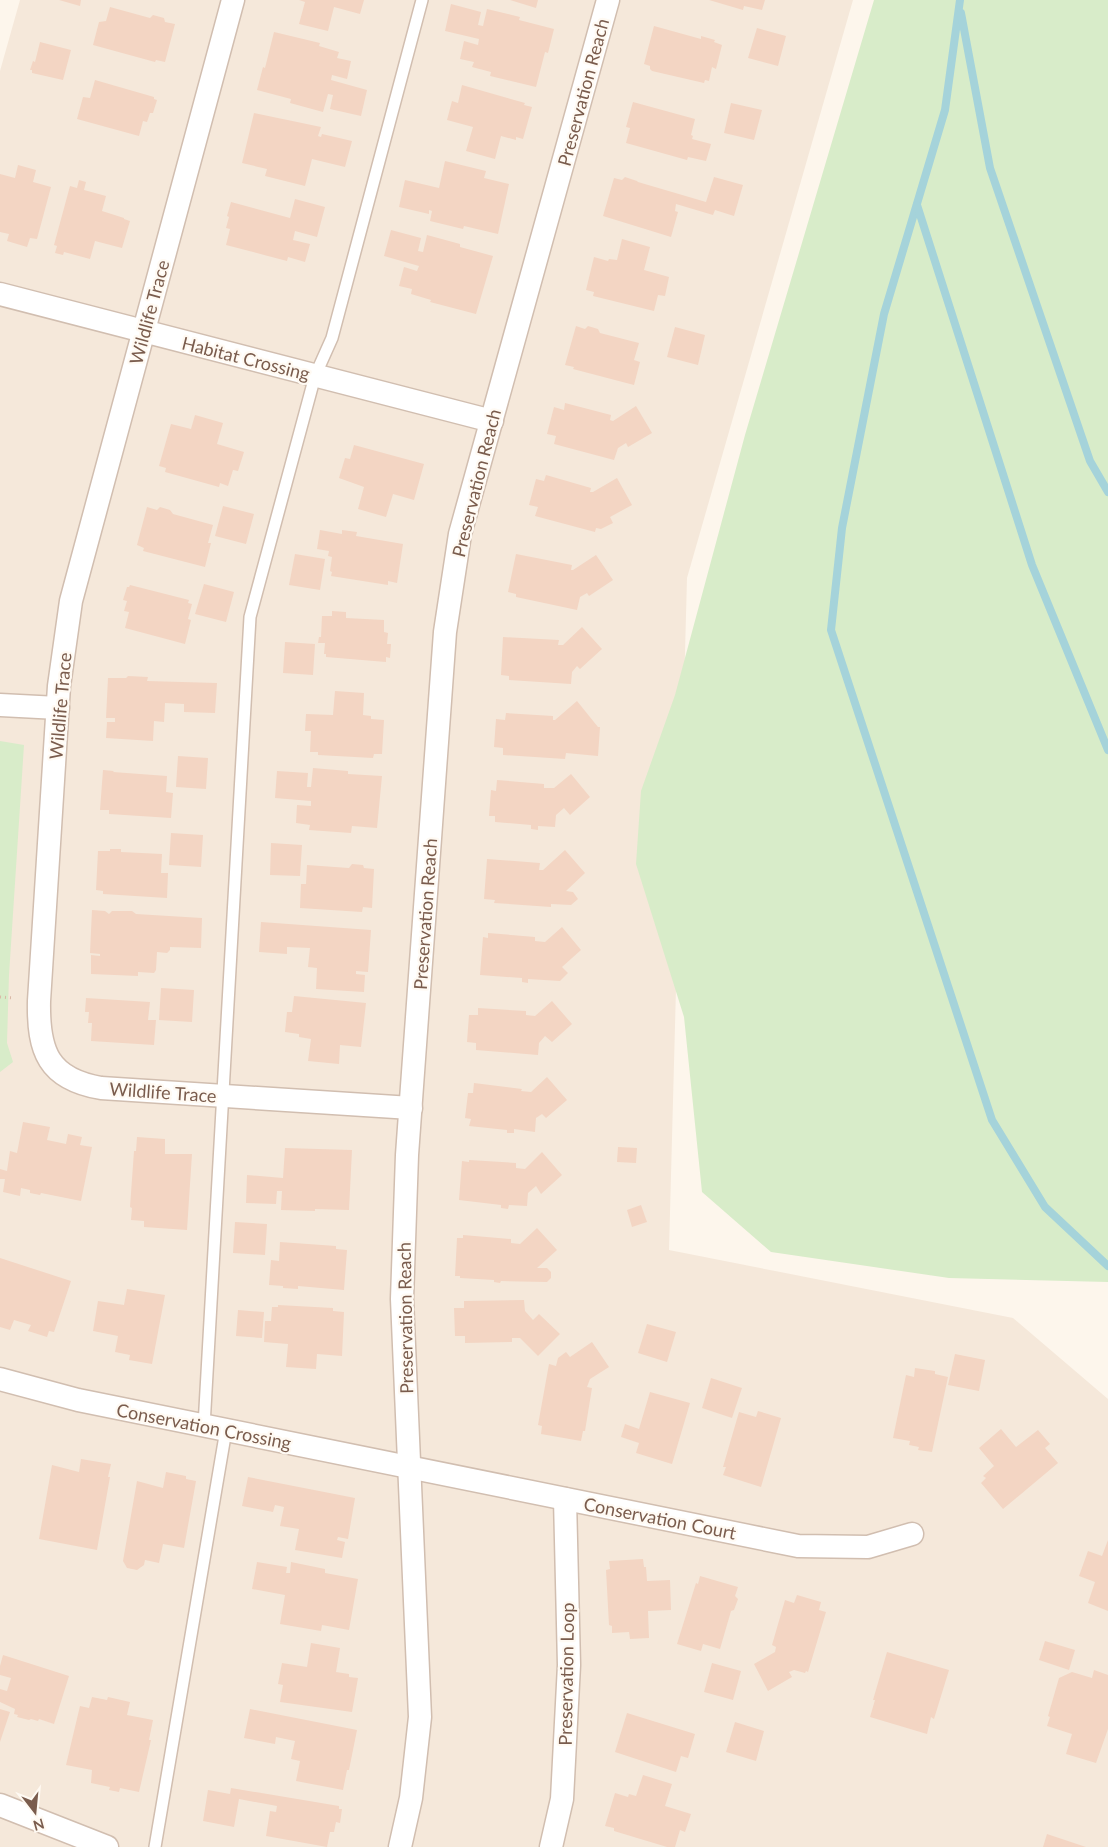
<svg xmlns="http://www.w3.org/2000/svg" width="1108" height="1847" viewBox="0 0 1108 1847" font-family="Lato,sans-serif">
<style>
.residential{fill:#f5e8da}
.green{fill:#d8ecc9}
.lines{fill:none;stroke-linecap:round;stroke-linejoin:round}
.stream{stroke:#a5d3da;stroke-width:8}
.building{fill:#f3d5c3}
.service-casing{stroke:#d1beb0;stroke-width:14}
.minor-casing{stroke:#d1beb0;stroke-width:25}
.path{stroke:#d9b8a5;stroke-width:3;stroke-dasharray:1 4;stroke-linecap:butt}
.service{stroke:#fff;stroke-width:11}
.minor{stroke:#fff;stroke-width:22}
.labels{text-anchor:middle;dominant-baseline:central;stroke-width:4.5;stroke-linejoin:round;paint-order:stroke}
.street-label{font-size:18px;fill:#7a5c4d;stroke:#fffaf3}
</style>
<rect width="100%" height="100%" fill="#fdf6ec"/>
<path class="residential" d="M20,0H853L687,578L669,1250L1013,1318L1108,1399V1847H0V71Z"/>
<g class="green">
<path d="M874,0H1108V1282L949,1278L771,1252L702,1192L684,1017L636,864L641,791L675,695L745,435Z"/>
<path d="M0,741L24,745L9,975L7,1043L13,1062L0,1072Z"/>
</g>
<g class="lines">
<g class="stream">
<path d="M960,0L945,110L884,314L842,528L831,630L992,1120L1045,1207L1108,1266"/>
<path d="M961,13L990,168L1090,461L1108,492"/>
<path d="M917,205L1032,565L1108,750"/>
</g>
</g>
<g class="building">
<path d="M59,0H81L80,6Z"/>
<path d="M299,0H364L360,14L334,7L328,31L299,24L305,2Z"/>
<path d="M510,0H538L536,8Z"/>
<path d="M709,0H765L762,10L744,6L743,10Z"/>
<path d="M451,4L481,12L478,25L483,26L487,9L520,17L519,20L554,29L548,53L545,52L536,87L490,76L491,72L472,67L474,62L460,59L464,41L478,45L479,39L445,31Z"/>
<path d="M110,7L150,18L153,15L164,18L165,22L175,24L165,62L156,60L155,62L93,45L99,22L106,21Z"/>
<path d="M654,26L701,39V36L715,40L714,42L722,45L716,69L712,67L709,81L705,80L704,83L652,71L650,69V66L644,64Z"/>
<path d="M757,28L786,36L778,66L748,58Z"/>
<path d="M274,32L320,43L319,46L339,52L337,58L351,61L347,79L332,75L331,80L367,90L361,116L330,109L333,95L328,94L323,112L290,103L291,99L257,90L263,67L265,68Z"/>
<path d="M40,42L71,50L63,80L32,73V70H30L33,61L35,62Z"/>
<path d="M95,80L154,97V99L157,100L153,113H150L147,122L143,121L139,136L77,119L83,97L90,98Z"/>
<path d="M462,85L525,103L524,105L532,107L523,139L516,137V140L501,136L495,159L466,151L473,127L447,120L452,101L458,103Z"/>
<path d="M633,102L695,119L691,135L693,136L692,139L711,144L706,161L688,157L687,160L626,143L630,128L626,127Z"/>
<path d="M731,103L762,110L754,140L724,133Z"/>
<path d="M254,113L321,127L318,136L321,137L322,134L352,141L345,167L312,159L305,186L265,176L267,169L242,163Z"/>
<path d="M445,161L486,171L484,178L509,184L498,234L464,226L463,229L430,221L432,211L429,210V214L399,207L405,180L439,188Z"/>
<path d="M18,165L36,170L33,182L51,187L37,239L30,238L27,247L7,241L9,234L0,232V174L15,178Z"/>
<path d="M625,177L637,181L638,182L706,202L714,177L743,185L734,216L715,210L713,215L676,204L675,211L678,212L671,237L603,216L614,178L622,180Z"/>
<path d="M79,180L86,182L84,190L106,196L102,211L124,218V219L130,221L122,248L95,241L90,259L64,252L63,255L55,253L57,246L54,245L70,186L77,188Z"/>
<path d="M295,199L325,207L317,237L295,231L293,240L310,244L305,262L288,257L287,261L226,245L230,229L226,228L229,217L227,216L231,202L290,218Z"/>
<path d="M391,230L421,238L418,251L423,252L427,235L460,244V247L493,256L476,314L430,302L431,300L411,294L412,289L399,286L404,267L417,271L419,266L384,256Z"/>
<path d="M622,239L650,247L644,270L669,277L665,296L658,295L654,311L593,296L594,292L586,290L594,257L608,261L609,259L617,260Z"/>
<path d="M576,326L585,329L588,326L598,329L600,333L639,343L634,360L640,362L634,385L573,369L574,367L565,365Z"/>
<path d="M675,327L705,335L698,365L667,357Z"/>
<path d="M565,403L611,415L610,420L613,421L636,406L652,433L628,447L626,443L618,448L614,460L554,444L556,436L547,434L554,407L564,410Z"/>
<path d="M195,415L223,423L217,444L244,452L238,471L233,470L228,486L220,483L219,487L165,472L166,468L159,466L171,424L191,429Z"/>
<path d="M354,445L424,464L414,500L393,494L386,517L358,509L364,487L339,478L345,458L350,459Z"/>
<path d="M546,475L591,488L590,492H593L617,478L632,505L610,517L613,523L601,529L596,528L595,532L535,516L538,507L529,505L536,479L544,481Z"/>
<path d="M223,506L254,514L246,544L215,536Z"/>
<path d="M147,507L157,510L160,507L170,510L173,514L213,525L208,543H211L205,567L143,551L144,548L137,545Z"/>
<path d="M320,530L342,534V530L357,532L356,536L403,544L397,583L388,581V585L331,576L332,572L330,571L332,557L328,556L329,551L317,549Z"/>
<path d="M295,554L325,559L320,590L289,585Z"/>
<path d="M516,554L572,565L571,570H573L596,555L613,580L589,596L587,593L580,597L577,610L516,597V594L508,592Z"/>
<path d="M204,584L234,592L226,622L195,614Z"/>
<path d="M130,585L189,600L188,603L192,604L188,619L191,620L185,644L125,628L129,612L124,611L127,601L123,600L127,587H129Z"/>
<path d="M332,611L346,612V618L384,620V632L388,633L387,644H391L390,658L386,657V662L326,657V654H324L325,643H318L319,637H321L322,616H332Z"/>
<path d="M582,627L602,649L580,669L577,666L572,672L571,684L509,680V676L501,675L503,637L559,640L558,645H563Z"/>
<path d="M285,642L315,644L313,675L283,673Z"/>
<path d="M128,676L148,677L147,681L217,683L215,713L184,712V704L165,703L164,722L154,721L153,741L106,738L107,722H115V718H106L108,678H126Z"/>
<path d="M335,691L364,693L363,715L371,716V719L384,720L382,754H374L373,758L318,755V752H310L311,731H305L306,714L333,715Z"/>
<path d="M577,701L598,727H600L598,756L566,753L565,759L503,755V748L494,747L496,719L505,720L506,713L553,716V720H555Z"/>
<path d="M178,756L208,758L206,789L176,787Z"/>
<path d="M313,768L348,771V774L382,776L377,828L352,826L351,833L309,830L310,825L296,823L297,805L311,806V801L275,798L277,771L308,773L307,787H311Z"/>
<path d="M103,770L114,771L113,772L167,776L166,792L173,793L171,818L109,814V810H100Z"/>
<path d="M571,774L590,797L570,815L564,808L556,815L555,827L538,826V830L531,829V825L495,822V816H489L491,790L496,791L497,780L544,784V788H554Z"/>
<path d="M171,833L203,835L201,867L169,865Z"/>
<path d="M271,843L302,845L300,876L270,875Z"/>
<path d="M110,849H121V852L162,854L161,873H168L167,898L103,894V891L96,890L98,851H110Z"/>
<path d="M565,850L585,873L566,891L573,892L578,899L571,905L551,904V907L494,903L495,900L484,899L487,859L540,863L539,870H543Z"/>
<path d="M352,864L363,865L364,868L374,869L372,908L363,907L362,912L300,908L301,884H306L307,865L349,868Z"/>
<path d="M92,910L105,911L109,914L112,911H132L136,914L202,918L201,948L170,947V950L167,953L157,952L156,970L154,973L138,972V976L91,974V955L100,956V954L90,953Z"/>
<path d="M261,922L371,930L368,972L356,971V974L365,975L364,992L316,989L317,968L308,967L310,948L287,947V954L259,952Z"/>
<path d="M562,927L581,950L562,967L568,973L560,981L528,979V983L522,982V978L480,975L483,937L488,938V933L535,937V941L545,942Z"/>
<path d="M161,988L194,990L192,1022L159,1020Z"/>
<path d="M294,996L366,1003L361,1047L340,1045L339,1064L308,1061L311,1039L299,1037V1034L285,1032L287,1012H292Z"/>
<path d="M86,998L150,1002L148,1020H156L154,1045L91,1041L92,1023H88L89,1012H85Z"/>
<path d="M552,1001L572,1024L552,1042L545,1036L539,1043L538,1055L476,1050V1043L467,1042L469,1015H478V1008L526,1011V1015L535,1016Z"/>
<path d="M547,1077L567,1100L546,1118L542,1114L536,1118L535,1132L514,1129V1133H507V1130L469,1126L471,1119L465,1118L468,1093H473L474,1083L522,1089L521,1091L531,1092Z"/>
<path d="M23,1122L50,1127L47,1140L66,1144L68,1134L82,1137L80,1145L92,1147L81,1201L41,1193L40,1195L30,1193V1190L21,1188L20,1196L3,1192L5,1179H0V1169L7,1171L10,1151L17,1153Z"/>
<path d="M137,1137L165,1139V1154H192L187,1230L144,1227V1221L131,1220L132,1208L130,1207L134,1151H136Z"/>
<path d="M618,1147L637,1148L636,1163L617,1162Z"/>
<path d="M285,1148L352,1150L349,1210L315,1209V1211L281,1210L282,1191H277L276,1204L246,1203L247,1175L283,1178Z"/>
<path d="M542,1152L562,1175L541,1194L536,1186L528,1193L527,1206L509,1205L508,1209L501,1208V1205L459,1200L462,1161L469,1162V1160L516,1163V1168L525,1169Z"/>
<path d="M641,1205L647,1222L632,1227L627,1210Z"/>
<path d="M235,1222L267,1224L265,1255L233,1253Z"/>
<path d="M537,1228L557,1250L537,1268H547L551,1272V1278L547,1282L501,1281L500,1283L494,1282V1280L460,1278V1276H455L457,1238H463V1235L511,1239V1243L520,1244Z"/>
<path d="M280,1242L336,1246V1249L347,1250L344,1290L298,1286V1289L283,1288V1286L269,1285L271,1260L279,1261Z"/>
<path d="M0,1258L71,1281L54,1332L49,1331L47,1337L28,1331L31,1325L14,1320L10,1330L0,1327Z"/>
<path d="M127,1289L165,1295L152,1364L129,1360L130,1355L115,1352L118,1336L93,1331L98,1301L124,1305Z"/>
<path d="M524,1300L525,1311L533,1320L539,1314L560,1334L538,1356L520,1338H512V1342L465,1343V1336H455L454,1308H464V1301Z"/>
<path d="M278,1305L333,1308V1311L344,1312L342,1356L317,1354L316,1369L286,1367L288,1344L264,1342L265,1321H271L272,1307H278Z"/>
<path d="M238,1310L264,1312L262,1338L236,1336Z"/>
<path d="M647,1324L676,1332L667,1362L638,1353Z"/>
<path d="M592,1342L609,1367L590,1379L587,1387L592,1388L585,1431H583L581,1441L541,1434L542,1426L538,1425L549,1364L556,1366L558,1358L566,1352L570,1357Z"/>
<path d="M955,1354L985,1360L979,1391L948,1385Z"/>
<path d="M915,1368L935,1371V1374L948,1377L932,1452L918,1450L919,1447L909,1445L910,1441L893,1438L906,1375L914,1377Z"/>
<path d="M711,1378L742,1388L732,1418L702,1408Z"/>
<path d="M650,1392L690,1403L672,1464L636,1453L639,1443L621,1437L625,1424L639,1429Z"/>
<path d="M758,1411L781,1418L761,1487L723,1475L726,1467H723L739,1412L756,1417Z"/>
<path d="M1001,1429L1016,1447L1038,1430L1050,1444L1045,1448L1058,1463L1003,1509L981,1483L986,1478L983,1476L994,1466L979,1448Z"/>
<path d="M81,1459L111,1464L108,1477H110L97,1550L39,1539L52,1465L79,1472Z"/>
<path d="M166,1472L186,1476V1479L196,1481L184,1548L163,1544L159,1563L145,1560L144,1565L137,1570L127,1568L123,1561L137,1481L163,1488Z"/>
<path d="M248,1477L355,1498L348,1539L338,1537L337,1540L345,1542L342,1558L295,1550L299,1529L280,1526L284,1507L275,1505L273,1512L242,1506Z"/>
<path d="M1108,1540V1611L1088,1603L1095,1582L1079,1576L1088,1551L1102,1556Z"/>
<path d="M643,1559L644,1567H646L647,1581L670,1580L671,1610L648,1611L649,1638L630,1639L629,1632L612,1633V1626L609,1625L606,1570L610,1569L609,1561Z"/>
<path d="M257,1562L287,1567L286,1573H290L291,1562L325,1569V1573L358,1579L349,1630L322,1625L321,1631L280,1624L285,1595L252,1589Z"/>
<path d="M700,1576L738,1587L735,1596L738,1599L734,1610L731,1611L720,1649L703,1644L701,1651L677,1644L696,1583L698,1584Z"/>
<path d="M797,1595L821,1602L819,1610L826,1612L808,1672L806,1671L805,1673L794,1670L789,1672L792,1677L768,1691L754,1664L775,1652L776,1647L772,1645L785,1600L794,1603Z"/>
<path d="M1045,1641L1075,1650L1069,1670L1039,1660Z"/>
<path d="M311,1643L340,1648L336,1672L349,1674V1677L358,1678L352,1712L280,1702L283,1685L278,1684L282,1663L307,1667Z"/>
<path d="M887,1652L949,1670L934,1719L931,1717L927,1734L870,1717L875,1700H873Z"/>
<path d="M3,1655L69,1676L54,1724L39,1719L38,1721L31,1719L29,1720L17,1717L18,1715L14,1714L15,1709L0,1702V1689L7,1691L11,1678L0,1675V1666Z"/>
<path d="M712,1663L741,1671L733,1700L704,1692Z"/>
<path d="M1094,1670L1108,1675V1729L1096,1763L1066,1754L1072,1734L1047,1726L1050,1717L1048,1716L1059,1678L1072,1672L1092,1678Z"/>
<path d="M92,1697L107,1700L108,1697L130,1702L127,1715L153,1720L149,1740H151L139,1792L120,1788L119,1792L109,1790L110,1787L91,1783L92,1770L66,1765L80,1706L89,1708Z"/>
<path d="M0,1709L10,1712L0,1742Z"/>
<path d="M250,1709L357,1730L349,1770H347L343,1790L296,1781L300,1761L291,1759L295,1741L276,1737L275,1744L244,1738Z"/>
<path d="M627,1713L695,1734L688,1758L681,1756L676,1772L615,1752Z"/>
<path d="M735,1722L764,1731L756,1761L726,1752Z"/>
<path d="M643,1775L672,1784L665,1806L691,1814L685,1832L680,1830L675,1847H667L614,1831V1828L605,1826L615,1793L628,1797L629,1794L636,1796Z"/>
<path d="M231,1788L339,1806V1809H342L340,1823L336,1822L334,1832H330L327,1847L266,1836L270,1811L276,1812L277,1806L239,1799L234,1827L203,1821L208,1790L230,1794Z"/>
<path d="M1047,1834L1086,1847H1043Z"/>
</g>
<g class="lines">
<g class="service-casing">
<g id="service">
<path d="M204,1426L250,617L315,376L332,338L422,0"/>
<path d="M155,1847L226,1430"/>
</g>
</g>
<g class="minor-casing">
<g id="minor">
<path d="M233,0L71,601L59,686L39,1001C38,1051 48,1079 101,1088L411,1108"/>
<path d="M0,294L492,421"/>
<path d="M0,705L58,708"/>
<path d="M0,1379L78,1400L798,1546L868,1547L912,1534"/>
<path d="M0,1805L107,1847"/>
<path d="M400,1847L411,1798L420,1717L402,1299L407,1155L445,632L460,534L608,0"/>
<path d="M551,1847L562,1799L569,1665L565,1499"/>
</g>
</g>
<path class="path" d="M0,997L14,998"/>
<use href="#service" class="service"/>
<use href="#minor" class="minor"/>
</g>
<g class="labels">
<g class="street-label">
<text transform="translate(583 92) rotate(-75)">Preservation Reach</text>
<text transform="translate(149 312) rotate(-75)">Wildlife Trace</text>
<text transform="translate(246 358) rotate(14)">Habitat Crossing</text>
<text transform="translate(476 483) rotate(-76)">Preservation Reach</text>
<text transform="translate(60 706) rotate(-85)">Wildlife Trace</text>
<text transform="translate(425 914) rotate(-86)">Preservation Reach</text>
<text transform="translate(163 1092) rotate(4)">Wildlife Trace</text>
<text transform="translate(405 1318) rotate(-91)">Preservation Reach</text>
<text transform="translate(204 1426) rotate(11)">Conservation Crossing</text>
<text transform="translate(660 1518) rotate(11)">Conservation Court</text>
<text transform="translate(566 1674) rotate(-89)">Preservation Loop</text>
</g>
</g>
<g transform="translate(35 1812) rotate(164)" stroke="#fffaf3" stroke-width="4" paint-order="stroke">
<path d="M0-4L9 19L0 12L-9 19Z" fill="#7a5c4d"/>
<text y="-8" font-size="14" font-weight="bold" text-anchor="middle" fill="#7a5c4d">N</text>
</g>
</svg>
